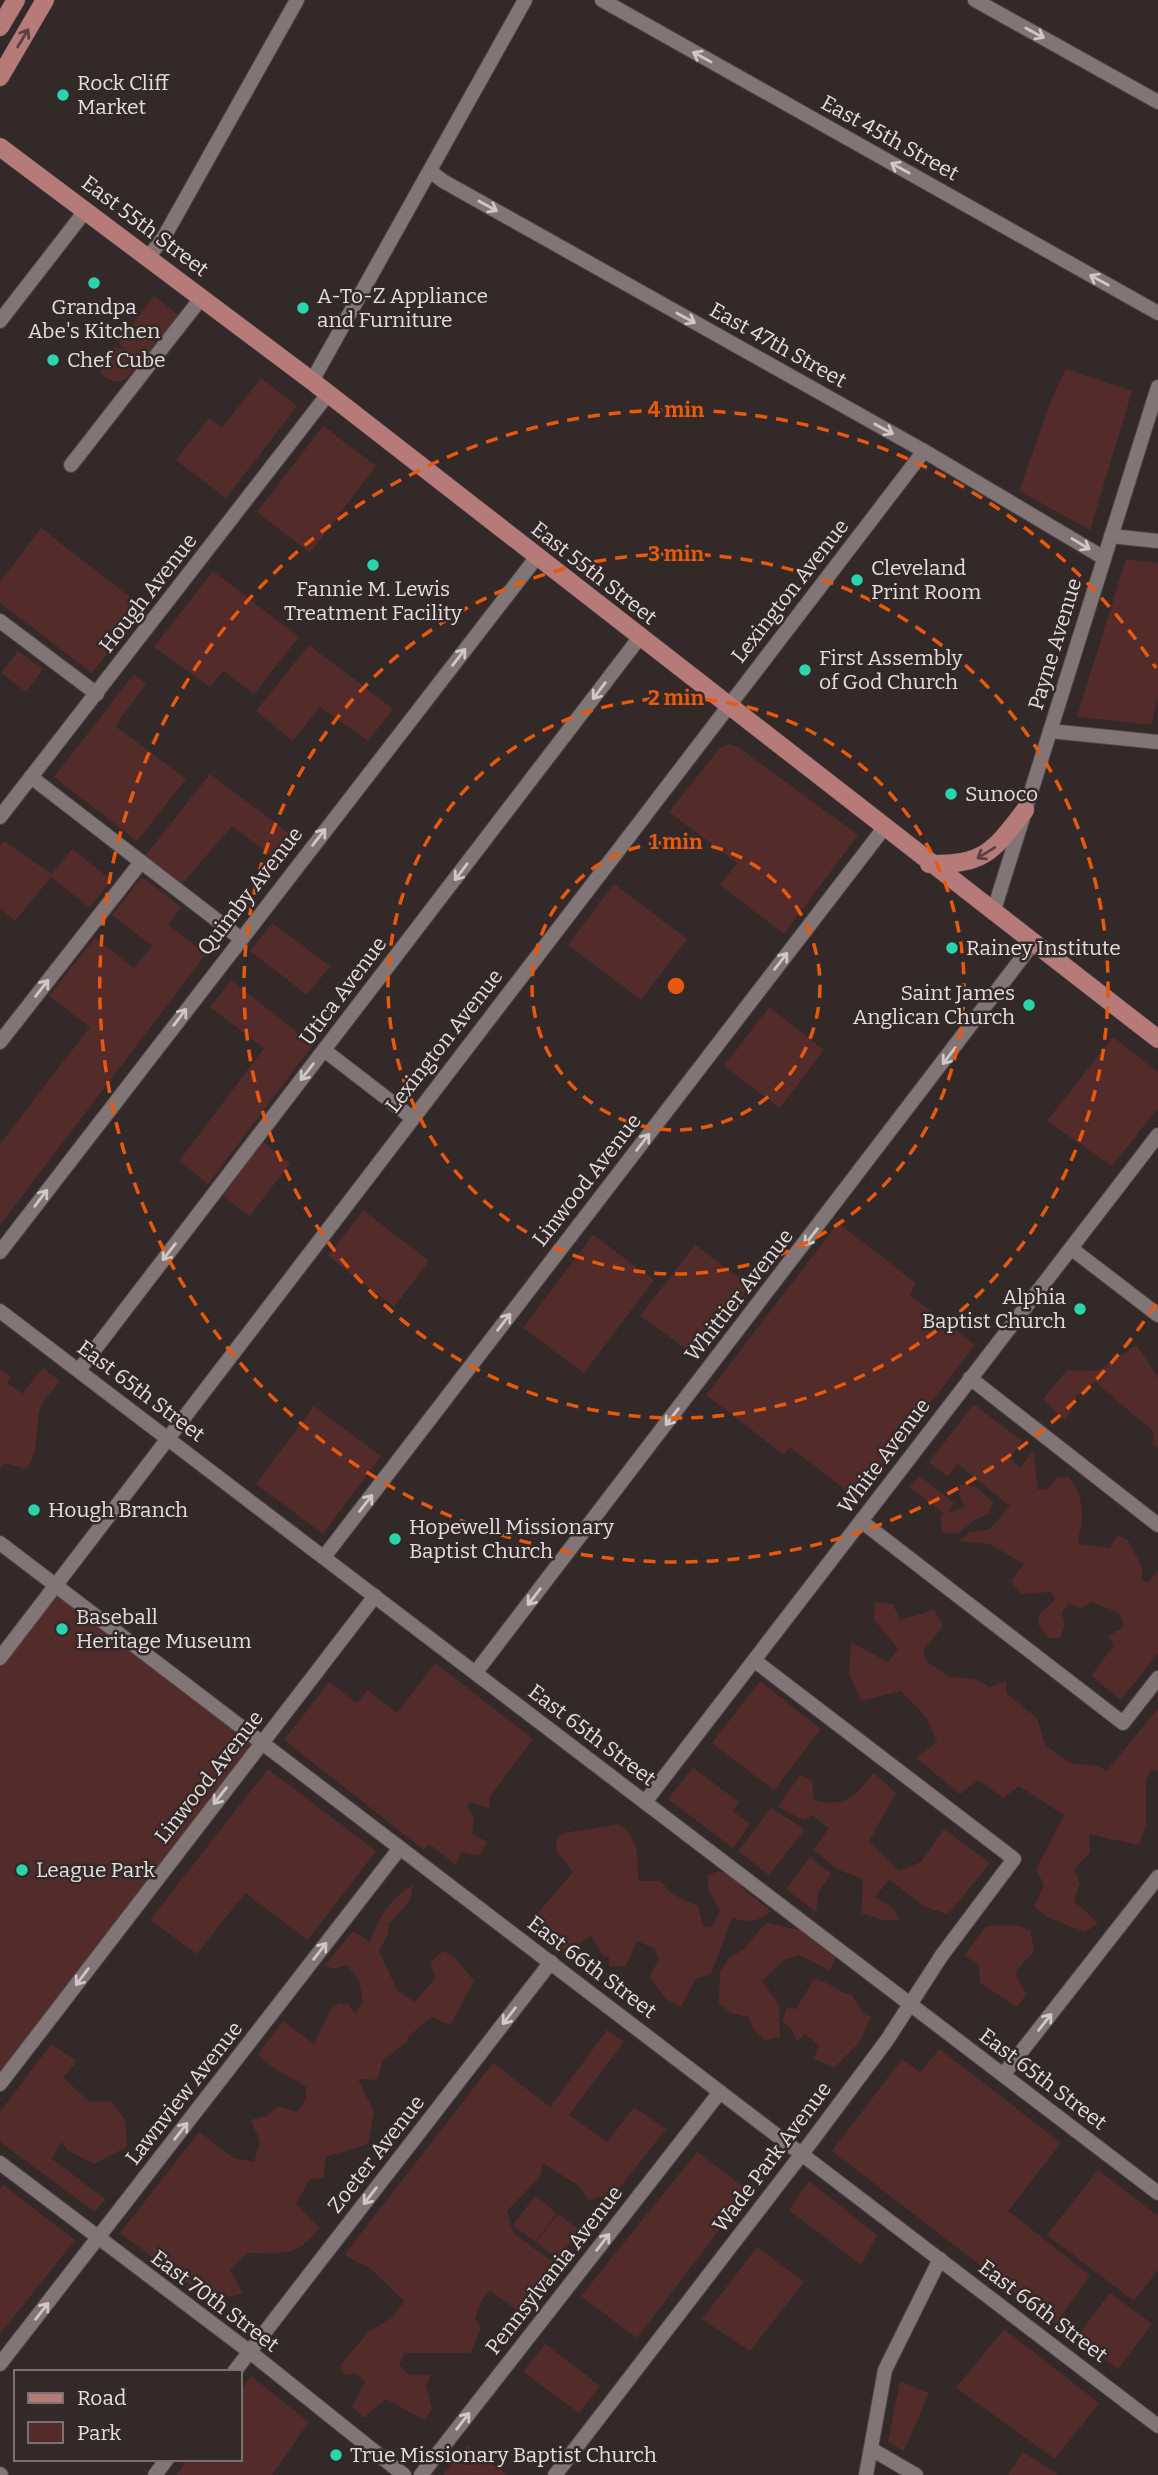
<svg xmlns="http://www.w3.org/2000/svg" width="1158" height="2475" viewBox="0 0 1158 2475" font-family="Bitter,serif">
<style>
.green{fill:#532b2b}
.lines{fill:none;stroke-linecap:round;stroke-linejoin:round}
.minor-casing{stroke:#4f4646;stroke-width:16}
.major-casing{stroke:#4f4646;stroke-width:19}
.minor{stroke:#827575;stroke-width:14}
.major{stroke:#b67a79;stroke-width:18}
.oneway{stroke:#d0c8c8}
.oneway2{stroke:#5a4140}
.ring{fill:none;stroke:#e8590c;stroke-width:3.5;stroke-dasharray:12 9}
.poi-dot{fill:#2ad5ac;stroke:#332928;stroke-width:2.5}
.labels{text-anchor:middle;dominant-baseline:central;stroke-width:5;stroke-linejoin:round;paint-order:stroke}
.poi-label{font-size:21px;fill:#e4dddd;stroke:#332928;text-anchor:start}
.street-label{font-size:21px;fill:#e4dddd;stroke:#332928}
.centre{fill:#e8590c;stroke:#332928;stroke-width:3.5}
.ring-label{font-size:21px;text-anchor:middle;font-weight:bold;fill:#e8590c;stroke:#332928;stroke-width:5;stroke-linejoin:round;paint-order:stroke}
</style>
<rect width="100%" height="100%" fill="#332928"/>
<g class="green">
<path d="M154,296L178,315L142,361L127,350L134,364C131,383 113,387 101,373V356L115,347L126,350L118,343Z"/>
<path d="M1066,369L1132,391L1090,530L1019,491L1052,398Z"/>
<path d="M261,378L297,406L226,498L176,460L209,418L222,428Z"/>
<path d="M323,426L376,466L310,553L257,512Z"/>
<path d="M41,528L143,607L92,673L0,603V582Z"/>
<path d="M1126,559L1158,563V698L1151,725L1077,717Z"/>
<path d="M213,571L299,637L254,694L223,671L210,687L154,647Z"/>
<path d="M309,645L393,709L368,741L320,707L293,741L256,711Z"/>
<path d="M18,651L43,669L26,692L1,673Z"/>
<path d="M134,674L146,684L115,726L186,779L137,841L54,777Z"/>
<path d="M729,744L738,747L858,835L784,934L720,885L737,863L669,812L719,749Z"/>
<path d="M210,774L293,836L274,858L232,826L182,884L145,856Z"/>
<path d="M4,841L52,874L72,849L111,880L90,908L51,877L15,921L0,908V846Z"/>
<path d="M142,877L181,907L168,925L206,954L0,1225V1144L90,1027L49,996L95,938L134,968L152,946L112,915Z"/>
<path d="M614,884L687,939L641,1000L568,945Z"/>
<path d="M272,923L330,966L307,995L250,951Z"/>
<path d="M231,980L313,1045L208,1184L179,1161L264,1048L210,1007Z"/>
<path d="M769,1007L824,1050L780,1108L724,1066Z"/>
<path d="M1113,1037L1158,1072V1108L1112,1166L1047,1121Z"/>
<path d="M263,1142L290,1163L250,1216L223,1196Z"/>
<path d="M363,1210L429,1261L394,1307L328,1256Z"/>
<path d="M838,1223L916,1283L910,1295L975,1345L857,1499L790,1447L784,1455L706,1395Z"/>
<path d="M593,1235L654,1280L584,1373L523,1328Z"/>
<path d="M695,1245L750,1286L697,1356L640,1316Z"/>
<path d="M1137,1345L1158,1378V1448L1153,1444L1154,1432L1095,1382L1076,1396L1070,1413L1064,1419L1043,1399L1067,1370L1097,1371Z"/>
<path d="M43,1368L60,1381C53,1390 43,1399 40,1409C35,1429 39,1455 26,1469L5,1463L0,1468V1369L11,1377L7,1383L22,1394Z"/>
<path d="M974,1404L1022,1441L1010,1458L1020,1468L1033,1451L1038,1489L1046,1490L1057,1478L1069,1477C1080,1489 1082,1505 1082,1521C1082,1530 1077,1535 1079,1544L1110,1548L1117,1536L1127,1539L1142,1567V1580L1148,1583L1158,1570V1653L1121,1700L1091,1676L1114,1645L1108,1636L1124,1627L1120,1613L1091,1602L1081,1609L1070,1603L1062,1612L1065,1626L1060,1638H1049L1039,1626V1615L1055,1600L1051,1592L1021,1594L1011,1581L1024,1564L990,1544L960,1541L968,1533L990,1529L1010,1506L958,1464L948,1477L929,1462Z"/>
<path d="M314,1406L381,1456L323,1534L256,1484Z"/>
<path d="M919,1476L954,1503L948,1513L965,1507L959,1494L960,1484L976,1487L993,1502L988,1514L974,1520L958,1534L942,1533L940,1516L945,1514L910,1487Z"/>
<path d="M55,1584L263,1743L0,2084V1657Z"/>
<path d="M875,1602L893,1604L900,1620L934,1610L943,1626L923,1650L926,1661L948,1676L978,1680L989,1687L1006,1681V1693L1037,1718L1045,1745L1070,1763L1098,1766L1107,1771L1158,1708V1771L1151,1769L1146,1782V1824L1139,1845L1089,1834L1090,1853L1074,1869L1080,1883L1074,1901L1098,1923L1085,1932L1047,1917L1034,1906L1044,1885L1036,1869L1064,1815L1019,1786L1003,1798L978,1780L960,1794L916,1758L937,1742L926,1717L901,1691L861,1701L849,1673L851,1642L888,1662L898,1649L874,1619Z"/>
<path d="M435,1663L533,1739L489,1798V1808L470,1802L467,1806L474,1819L472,1834L487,1842L479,1856L461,1852L456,1865L429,1844L424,1850L284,1740L329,1682L357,1703L368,1690L397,1713Z"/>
<path d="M760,1681L821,1729L774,1790L712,1743Z"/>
<path d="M693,1768L739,1802L733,1811L750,1824L733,1848L668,1799Z"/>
<path d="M268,1769L376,1851L308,1940L245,1893L197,1954L150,1920Z"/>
<path d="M873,1772L896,1793L869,1841L899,1871L921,1862L944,1829L990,1863L948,1914L925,1907L889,1879L875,1897L893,1908L900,1920H883L861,1913L863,1879L839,1870L814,1850L829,1828L812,1815L804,1820L778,1807L800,1775L812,1780L814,1800C844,1808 857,1797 873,1772Z"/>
<path d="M771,1808L805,1829L769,1875L738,1851Z"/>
<path d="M618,1824C643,1842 635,1853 639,1881H660L672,1894L698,1906L703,1926L712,1927L720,1909L709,1891L707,1876L718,1871L733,1875L744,1890L771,1911C758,1922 748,1923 732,1918L711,1974L696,1979L681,2007L666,1999L650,1977L659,1958L654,1948L637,1941L626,1966H609V1957L602,1955L591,1935L568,1953L552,1940L535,1916L573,1872L556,1850L557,1838L564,1833Z"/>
<path d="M810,1857L831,1874L819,1891L816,1912L786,1889Z"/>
<path d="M413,1885L410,1901L389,1924L388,1934L379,1951L397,1990L414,2002L436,1978L430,1962L443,1951L455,1957L474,1981L450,2025L431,2017L408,2037L407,2042L383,2060L377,2080L358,2079L374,2112L368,2144L326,2157L323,2178L310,2179L296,2204L319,2228C297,2258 283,2253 248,2253L230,2270L243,2294L210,2300L120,2233L199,2132L234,2158L254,2162L260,2142L251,2120L268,2116L278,2106L297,2112L306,2099V2087C288,2075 272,2070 258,2054L283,2021L314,2044L330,2010L339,2003L348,2004L355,2014L363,2002L359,1981L347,1965L334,1969L325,1965L353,1931L370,1942C379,1917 390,1898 413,1885Z"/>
<path d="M766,1923L800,1930L836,1956L830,1971L800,1955L784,1960L762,1981L779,2005L780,2037L765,2040L752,2027L749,2017L731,2013L719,2004L720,1971L729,1958L744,1949Z"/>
<path d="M1015,1925L1030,1930L1034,1951L1015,1972L1026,1995L1017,2007L980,1983L979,1964L964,1956L986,1926Z"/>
<path d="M814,1979C831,1982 836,1992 851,1994L864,2014L871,2017L859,2043L834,2068L814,2058L819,2045L805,2034L797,2041L792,2029L782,2021L787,2007L796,2009Z"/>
<path d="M607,2030L624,2042L569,2115L607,2142L634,2107L666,2129L613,2196L607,2192V2195L588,2200L579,2186L543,2163L540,2177L507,2211L513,2233L557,2265L522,2313L490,2291L482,2300L475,2319L481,2328L471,2353H404L399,2365L408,2374L431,2375L426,2385L432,2409L424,2420L386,2399L363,2418L352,2406L365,2382L355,2373L345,2376L341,2365L368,2332L393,2317L404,2301L371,2269L345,2255L348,2250L493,2063L550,2107Z"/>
<path d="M51,2044L77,2061L63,2078L90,2102L111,2101L125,2119L127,2147L94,2164L67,2150L62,2142L51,2158L105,2199L95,2212L0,2142V2112Z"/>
<path d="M940,2049L1061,2143L1008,2211L1090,2275L1056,2324L832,2151L902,2059L920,2072Z"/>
<path d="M697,2152L749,2191L637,2338L581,2296Z"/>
<path d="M1098,2170L1158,2216V2270L1134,2301L1047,2235Z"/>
<path d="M809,2181L877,2235L861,2265L789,2210Z"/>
<path d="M3,2185L75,2240L0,2334V2189Z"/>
<path d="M535,2196L557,2213L535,2242L513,2225Z"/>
<path d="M558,2214L579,2230L558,2259L536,2242Z"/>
<path d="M757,2247L804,2282L750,2351L702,2319Z"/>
<path d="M1110,2293L1152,2324L1118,2369L1076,2338Z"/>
<path d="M1004,2329L1099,2403L1055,2459L956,2388Z"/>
<path d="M545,2344L600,2386L579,2413L523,2372Z"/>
<path d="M251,2376L309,2422L272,2475H176L188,2459H240V2391Z"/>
<path d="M900,2381L929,2393L904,2451L888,2442Z"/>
<path d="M468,2445L508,2475H443Z"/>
<path d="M1023,2452L1059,2475H1008Z"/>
</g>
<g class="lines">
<g class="minor-casing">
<g id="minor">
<path d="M602,0L1158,313"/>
<path d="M975,0L1158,102"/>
<path d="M430,171L443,181L924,451L1104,558"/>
<path d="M149,256L164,237L297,0"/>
<path d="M0,321L86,210"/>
<path d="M312,381L525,0"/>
<path d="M71,465L202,297"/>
<path d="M1111,536L1158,541"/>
<path d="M0,621L97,694"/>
<path d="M1050,731L1158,742"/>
<path d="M31,777L240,938"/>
<path d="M0,817L328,394"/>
<path d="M993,913L1158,387"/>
<path d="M0,1042L141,862"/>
<path d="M324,1050L411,1117"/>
<path d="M1072,1249L1158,1315"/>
<path d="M0,1252L536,558"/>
<path d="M0,1311L1158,2193"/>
<path d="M79,1370L640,637"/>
<path d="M970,1378L1158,1525"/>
<path d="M861,1521L1123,1723L1158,1678"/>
<path d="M0,1543L1158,2426"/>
<path d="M324,1557L884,828"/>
<path d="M0,1658L924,451"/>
<path d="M476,1672L1034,942"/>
<path d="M645,1802L1158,1135"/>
<path d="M1003,2075L1158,1877"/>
<path d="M0,2084L375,1596"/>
<path d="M0,2163L250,2352L404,2475"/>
<path d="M0,2364L400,1848"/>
<path d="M234,2372L551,1962"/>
<path d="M871,2449L916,2475"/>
<path d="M0,2474L1,2475"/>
<path d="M155,2475L167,2459"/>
<path d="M421,2475L720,2092"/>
<path d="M555,2475L811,2142L887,2040L942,1955L1014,1859L755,1661"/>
<path d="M866,2475L885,2370L940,2259"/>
</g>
</g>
<g class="major-casing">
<g id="major">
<path d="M0,27L16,0"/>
<path d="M0,77L45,0"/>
<path d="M0,147L312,381L1158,1039"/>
<path d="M929,864C984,865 993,852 1025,810"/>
</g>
</g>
<use href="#minor" class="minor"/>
<use href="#major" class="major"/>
</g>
<defs><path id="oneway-shaft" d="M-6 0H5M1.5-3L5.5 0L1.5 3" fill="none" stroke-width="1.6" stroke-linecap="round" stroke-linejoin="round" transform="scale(1.75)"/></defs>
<g class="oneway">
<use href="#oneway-shaft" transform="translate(1035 33) rotate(29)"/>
<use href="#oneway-shaft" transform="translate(702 57) rotate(-151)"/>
<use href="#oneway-shaft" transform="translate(900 168) rotate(-151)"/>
<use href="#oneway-shaft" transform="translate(488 206) rotate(29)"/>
<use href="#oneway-shaft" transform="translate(1099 280) rotate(-151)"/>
<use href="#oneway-shaft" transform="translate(686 318) rotate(29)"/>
<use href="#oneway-shaft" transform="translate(884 429) rotate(29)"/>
<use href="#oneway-shaft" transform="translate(1081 544) rotate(31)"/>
<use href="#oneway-shaft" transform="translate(459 657) rotate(-52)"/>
<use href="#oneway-shaft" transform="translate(599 691) rotate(127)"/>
<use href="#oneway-shaft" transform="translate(319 837) rotate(-52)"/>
<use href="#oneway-shaft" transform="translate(461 872) rotate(127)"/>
<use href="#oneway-shaft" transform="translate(781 961) rotate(-52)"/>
<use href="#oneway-shaft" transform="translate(42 988) rotate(-52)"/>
<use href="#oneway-shaft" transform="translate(180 1017) rotate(-53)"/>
<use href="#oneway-shaft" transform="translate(949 1056) rotate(127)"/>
<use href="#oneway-shaft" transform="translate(307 1072) rotate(128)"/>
<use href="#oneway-shaft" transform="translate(643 1142) rotate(-52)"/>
<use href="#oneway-shaft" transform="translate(41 1198) rotate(-53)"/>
<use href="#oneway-shaft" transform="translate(811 1237) rotate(128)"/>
<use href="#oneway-shaft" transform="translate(169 1252) rotate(128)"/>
<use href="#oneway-shaft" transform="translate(504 1322) rotate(-52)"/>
<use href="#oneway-shaft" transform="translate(672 1417) rotate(128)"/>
<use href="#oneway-shaft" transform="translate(366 1503) rotate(-52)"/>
<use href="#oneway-shaft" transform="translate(534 1597) rotate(128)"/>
<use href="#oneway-shaft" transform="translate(220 1796) rotate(128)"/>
<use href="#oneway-shaft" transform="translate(320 1951) rotate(-52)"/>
<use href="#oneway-shaft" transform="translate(82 1977) rotate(127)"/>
<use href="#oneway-shaft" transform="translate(509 2016) rotate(128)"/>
<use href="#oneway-shaft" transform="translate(1045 2022) rotate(-52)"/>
<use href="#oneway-shaft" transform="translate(181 2131) rotate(-52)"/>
<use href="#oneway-shaft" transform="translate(370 2196) rotate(128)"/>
<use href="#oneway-shaft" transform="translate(603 2242) rotate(-52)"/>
<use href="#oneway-shaft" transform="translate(42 2311) rotate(-52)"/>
<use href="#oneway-shaft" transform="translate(463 2421) rotate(-52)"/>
</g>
<g class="oneway2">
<use href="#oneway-shaft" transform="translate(23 38) rotate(-59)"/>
<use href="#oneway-shaft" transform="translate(986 853) rotate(148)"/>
</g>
<g class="ring">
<circle cx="676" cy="986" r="144"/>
<circle cx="676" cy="986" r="288"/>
<circle cx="676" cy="986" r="432"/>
<path d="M1156 1304A576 576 0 1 1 1156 668"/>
</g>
<g class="poi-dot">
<circle cx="63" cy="95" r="7"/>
<circle cx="94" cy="283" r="7"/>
<circle cx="303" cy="308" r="7"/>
<circle cx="53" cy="360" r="7"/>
<circle cx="373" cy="565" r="7"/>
<circle cx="857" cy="580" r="7"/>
<circle cx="805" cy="670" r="7"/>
<circle cx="951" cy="794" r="7"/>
<circle cx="952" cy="948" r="7"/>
<circle cx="1029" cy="1005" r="7"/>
<circle cx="1080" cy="1309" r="7"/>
<circle cx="34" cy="1510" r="7"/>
<circle cx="395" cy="1539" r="7"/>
<circle cx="62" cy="1629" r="7"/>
<circle cx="22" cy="1870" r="7"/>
<circle cx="336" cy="2455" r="7"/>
</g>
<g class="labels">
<g class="poi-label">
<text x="77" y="83">Rock Cliff<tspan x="77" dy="24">Market</tspan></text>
<text x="317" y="296">A-To-Z Appliance<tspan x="317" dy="24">and Furniture</tspan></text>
<text x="94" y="307" text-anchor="middle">Grandpa<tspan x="94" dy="24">Abe's Kitchen</tspan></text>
<text x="67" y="360">Chef Cube</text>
<text x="871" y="568">Cleveland<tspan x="871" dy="24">Print Room</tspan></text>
<text x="373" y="589" text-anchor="middle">Fannie M. Lewis<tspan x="373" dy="24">Treatment Facility</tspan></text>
<text x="819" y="658">First Assembly<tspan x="819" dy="24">of God Church</tspan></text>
<text x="965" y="794">Sunoco</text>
<text x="966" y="948">Rainey Institute</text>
<text x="1015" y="993" text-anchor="end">Saint James<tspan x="1015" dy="24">Anglican Church</tspan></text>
<text x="1066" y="1297" text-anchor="end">Alphia<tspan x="1066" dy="24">Baptist Church</tspan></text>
<text x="48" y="1510">Hough Branch</text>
<text x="409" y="1527">Hopewell Missionary<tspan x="409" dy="24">Baptist Church</tspan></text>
<text x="76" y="1617">Baseball<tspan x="76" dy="24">Heritage Museum</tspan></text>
<text x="36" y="1870">League Park</text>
<text x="350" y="2455">True Missionary Baptist Church</text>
</g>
<g class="street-label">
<text transform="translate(890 138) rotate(29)">East 45th Street</text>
<text transform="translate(145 226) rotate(37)">East 55th Street</text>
<text transform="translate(778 345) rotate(29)">East 47th Street</text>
<text transform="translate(594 573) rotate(38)">East 55th Street</text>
<text transform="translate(790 591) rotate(-52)">Lexington Avenue</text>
<text transform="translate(148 593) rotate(-52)">Hough Avenue</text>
<text transform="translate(1055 644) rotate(-73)">Payne Avenue</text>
<text transform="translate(250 891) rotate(-52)">Quimby Avenue</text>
<text transform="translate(343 991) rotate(-53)">Utica Avenue</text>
<text transform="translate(444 1041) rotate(-52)">Lexington Avenue</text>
<text transform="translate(587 1180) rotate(-52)">Linwood Avenue</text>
<text transform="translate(739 1295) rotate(-52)">Whittier Avenue</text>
<text transform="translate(141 1391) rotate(37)">East 65th Street</text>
<text transform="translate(884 1456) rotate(-53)">White Avenue</text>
<text transform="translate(592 1735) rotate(37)">East 65th Street</text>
<text transform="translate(209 1777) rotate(-52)">Linwood Avenue</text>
<text transform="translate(592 1967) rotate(37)">East 66th Street</text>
<text transform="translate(1043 2079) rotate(37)">East 65th Street</text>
<text transform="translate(184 2093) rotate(-52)">Lawnview Avenue</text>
<text transform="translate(376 2154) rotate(-52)">Zoeter Avenue</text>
<text transform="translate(772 2157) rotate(-53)">Wade Park Avenue</text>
<text transform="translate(554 2270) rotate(-52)">Pennsylvania Avenue</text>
<text transform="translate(215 2301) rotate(37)">East 70th Street</text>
<text transform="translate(1043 2311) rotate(37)">East 66th Street</text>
</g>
</g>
<circle cx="676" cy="986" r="10" class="centre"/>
<g class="ring-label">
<text x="676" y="417">4 min</text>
<text x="676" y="561">3 min</text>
<text x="676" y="705">2 min</text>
<text x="676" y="849">1 min</text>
</g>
<rect x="14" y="2370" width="228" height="91" fill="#332928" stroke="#7a7170" stroke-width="2"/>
<rect x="28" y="2393" width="35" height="10" fill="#b67a79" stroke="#7a7170" stroke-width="2"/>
<text x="77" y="2405" font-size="21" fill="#e4dddd">Road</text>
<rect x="28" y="2422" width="35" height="21" fill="#532b2b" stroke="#7a7170" stroke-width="2"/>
<text x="77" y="2440" font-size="21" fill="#e4dddd">Park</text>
</svg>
